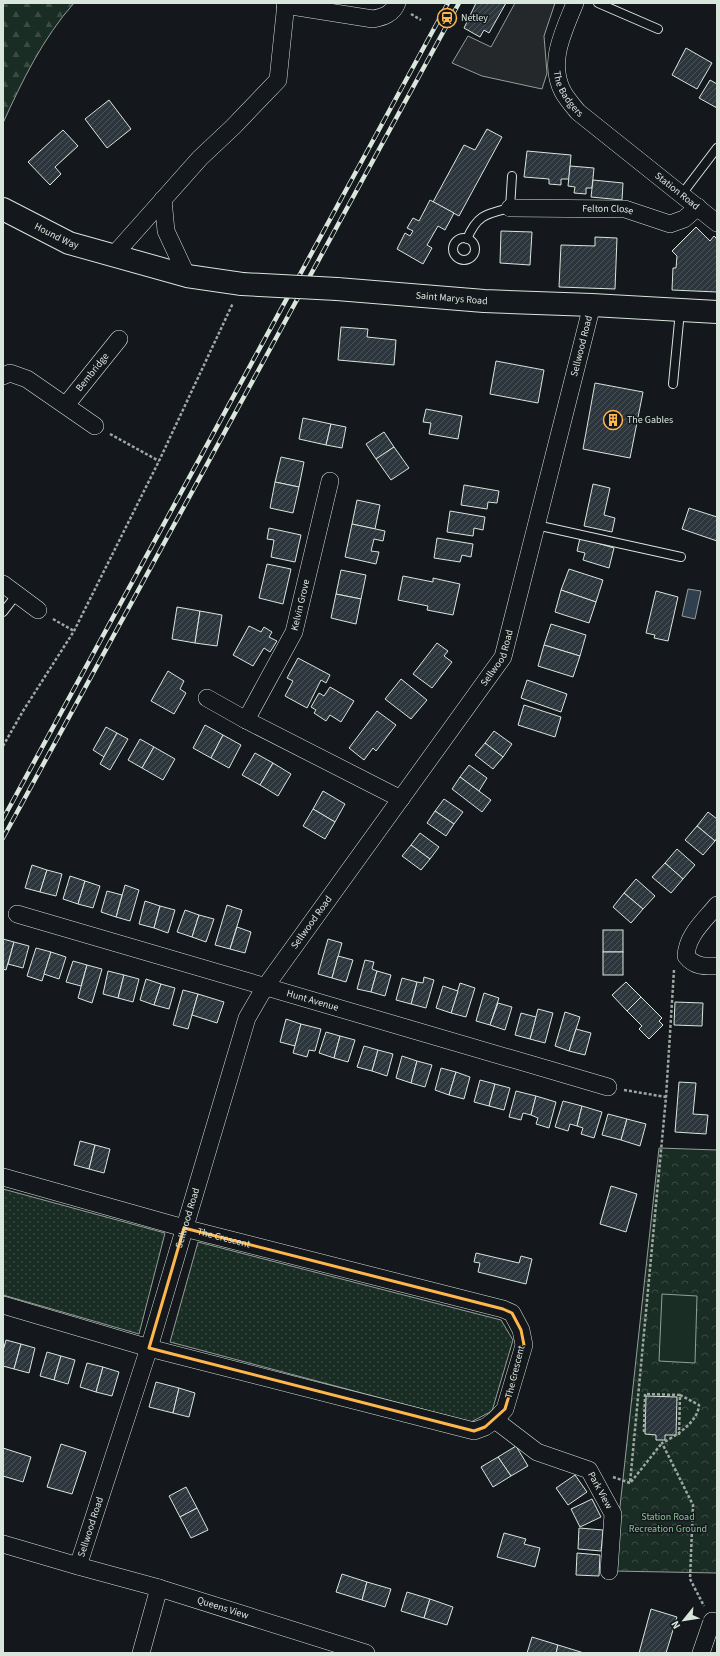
<svg xmlns="http://www.w3.org/2000/svg" width="720" height="1656" viewBox="0 0 720 1656" font-family="'Source Sans 3',sans-serif">
<style>
.grass{fill:url(#grass-dots);stroke:#939e99}
.forest{fill:url(#forest-firs);stroke:#939e99}
.park{fill:url(#park-crowns);stroke:#939e99}
.pitch{fill:#1a2d24;stroke:#939e99}
.parking{fill:#24282b;stroke:#939e99}
.water{fill:#2f3f4d;stroke:#939e99}
.building{fill:url(#building-hatch);stroke:#d8e6dc}
.lines{fill:none;stroke-linecap:round;stroke-linejoin:round}
.lane-casing{stroke:#d8e6dc;stroke-width:10}
.street-casing{stroke:#d8e6dc;stroke-width:18}
.secondary-casing{stroke:#d8e6dc;stroke-width:24}
.path{stroke:#9da8a2;stroke-width:2.5;stroke-dasharray:3 2;stroke-linecap:butt}
.lane{stroke:#14181c;stroke-width:8}
.street{stroke:#14181c;stroke-width:17}
.secondary{stroke:#14181c;stroke-width:22}
.rail-casing{stroke:#d8e6dc;stroke-width:4.5}
.rail{stroke:#14181c;stroke-width:3;stroke-dasharray:9;stroke-linecap:butt}
.secondary-bridge-casing{stroke:#d8e6dc;stroke-width:24;stroke-linecap:butt}
.secondary-bridge{stroke:#14181c;stroke-width:22}
.marked{fill:none;stroke:#ffb74d;stroke-width:3;stroke-linejoin:round}
.labels{text-anchor:middle;dominant-baseline:central;stroke-width:3;stroke-linejoin:round;paint-order:stroke}
.poi-label{font-size:10px;fill:#d8e6dc;stroke:#14181c;text-anchor:start}
.street-label{font-size:10px;fill:#d8e6dc;stroke:#14181c}
.park-label{font-size:10px;fill:#8ac095;stroke:#14181c}
</style>
<defs>
<pattern id="grass-dots" width="8" height="8" patternUnits="userSpaceOnUse"><rect width="8" height="8" fill="#1a2d24"/><path d="M2 2h.1M6 6h.1" fill="none" stroke="#3b4b43" stroke-width="1.8" stroke-linecap="round"/></pattern>
<pattern id="forest-firs" width="22" height="20" patternUnits="userSpaceOnUse"><rect width="22" height="20" fill="#1a2d24"/><path d="M5 1l3.5 6h-7zM16 11l3.5 6h-7z" fill="#3b4b43"/></pattern>
<pattern id="park-crowns" width="20" height="18" patternUnits="userSpaceOnUse"><rect width="20" height="18" fill="#1a2d24"/><path d="M2 6a3 3 0 1 1 6 0M12 15a3 3 0 1 1 6 0" fill="none" stroke="#3b4b43"/></pattern>
<pattern id="building-hatch" width="6" height="6" patternUnits="userSpaceOnUse"><rect width="6" height="6" fill="#2c363c"/><path d="M-1 1l2-2M0 6l6-6M5 7l2-2" fill="none" stroke="#4a5358"/></pattern>
</defs>
<rect width="100%" height="100%" fill="#14181c"/>
<g class="grass">
<path d="M3,1189L165,1233L139,1334L3,1295Z"/>
<path d="M198,1242L501,1320L513,1340L492,1411L471,1422L170,1342Z"/>
</g>
<path class="forest" d="M3,3H74C43,38 22,81 3,123Z"/>
<path class="park" d="M659,1148L717,1150V1573L613,1571Z"/>
<path class="pitch" d="M662,1294L697,1296L695,1363L659,1361Z"/>
<path class="parking" d="M515,3H555L544,36L547,73L542,89L482,76L452,63L468,36L491,47Z"/>
<path class="water" d="M688,589L701,591L695,619L682,616Z"/>
<g class="building">
<path d="M476,3H506L489,33L484,30L480,37L464,28Z"/>
<path d="M686,48L712,63L697,89L672,75Z"/>
<path d="M710,80L717,84V108L699,98Z"/>
<path d="M109,100L131,129L107,148L85,119Z"/>
<path d="M487,129L502,137L459,216L433,202L464,145L475,150Z"/>
<path d="M63,130L78,146L55,167L61,174L50,185L28,162Z"/>
<path d="M527,151L571,155L569,179H561V185L549,184V179L524,177Z"/>
<path d="M570,166L594,168L592,188H586V194L574,193L575,187L568,186Z"/>
<path d="M593,180L623,183L622,200L591,197Z"/>
<path d="M430,200L454,213L445,230L438,226L427,245L432,248L423,264L397,249L405,233L410,236L413,231L407,228L413,218L419,221Z"/>
<path d="M696,227L710,241L714,236L717,239V292L672,290L673,268H676L677,256L672,251Z"/>
<path d="M501,231L532,232L530,265L500,263Z"/>
<path d="M595,237L617,238L615,289L559,287L561,245L595,246Z"/>
<path d="M341,327L368,329L367,337L396,340L394,365L338,360Z"/>
<path d="M496,361L544,370L538,403L490,394Z"/>
<path d="M595,383L643,392L630,458L583,449Z"/>
<path d="M426,409L462,416L458,439L429,434L431,423L423,422Z"/>
<path d="M303,418L331,424L326,445L299,439Z"/>
<path d="M331,424L346,427L342,448L326,445Z"/>
<path d="M384,432L394,447L376,459L366,444Z"/>
<path d="M394,447L409,468L391,480L376,459Z"/>
<path d="M281,457L304,462L299,487L275,482Z"/>
<path d="M275,482L299,487L293,513L270,508Z"/>
<path d="M593,484L610,488L604,515L615,518L612,532L584,526Z"/>
<path d="M464,485L499,491L497,503L488,502L487,509L461,505Z"/>
<path d="M357,500L380,505L375,529L352,524Z"/>
<path d="M689,508L717,517V541L682,529Z"/>
<path d="M450,511L485,517L483,530L474,528L473,536L447,532Z"/>
<path d="M352,524L385,531L383,541L374,539L371,551L379,552L376,564L345,557Z"/>
<path d="M269,528L301,535L295,562L271,557L274,540L267,539Z"/>
<path d="M437,538L473,544L471,557L462,555L460,562L434,558Z"/>
<path d="M580,538L614,548L609,568L583,560L585,553L577,551Z"/>
<path d="M267,564L291,569L283,604L259,598Z"/>
<path d="M569,569L603,580L596,602L561,590Z"/>
<path d="M341,570L366,575L361,599L336,594Z"/>
<path d="M403,576L433,582V578L460,584L453,615L427,610L428,606L398,600Z"/>
<path d="M561,590L596,602L589,623L555,612Z"/>
<path d="M656,591L678,597L668,641L654,638L655,635L646,633Z"/>
<path d="M336,594L361,599L356,624L331,618Z"/>
<path d="M177,607L200,611L195,643L172,639Z"/>
<path d="M200,611L222,615L217,646L195,643Z"/>
<path d="M551,624L586,635L580,656L544,645Z"/>
<path d="M249,626L261,632L264,627L272,632L269,637L277,641L270,652L264,648L253,666L233,655Z"/>
<path d="M437,643L448,651L444,656L452,662L432,688L413,674Z"/>
<path d="M544,645L580,656L573,677L538,666Z"/>
<path d="M298,658L330,675L326,683L321,680L307,708L285,696L293,681L287,678Z"/>
<path d="M168,671L184,681L180,689L186,693L174,714L151,701Z"/>
<path d="M401,679L427,700L411,719L385,699Z"/>
<path d="M527,680L567,694L561,712L521,698Z"/>
<path d="M330,687L354,701L341,722L330,715L326,721L314,713L316,710L311,707L319,693L324,696Z"/>
<path d="M524,705L561,717L555,737L518,725Z"/>
<path d="M377,711L396,725L376,751L373,748L364,760L349,748Z"/>
<path d="M205,725L223,735L211,758L193,748Z"/>
<path d="M106,727L117,733L104,757L93,750Z"/>
<path d="M494,731L512,744L503,757L485,743Z"/>
<path d="M117,733L128,739L110,770L100,764Z"/>
<path d="M223,735L241,745L229,768L211,758Z"/>
<path d="M140,739L154,747L142,768L128,760Z"/>
<path d="M485,743L503,757L493,769L475,755Z"/>
<path d="M154,747L175,759L163,780L142,768Z"/>
<path d="M255,753L273,763L260,785L242,775Z"/>
<path d="M273,763L291,774L278,796L260,785Z"/>
<path d="M469,765L487,778L479,791L460,777Z"/>
<path d="M460,777L491,800L482,812L452,789Z"/>
<path d="M323,791L345,804L335,822L313,809Z"/>
<path d="M444,799L463,812L454,824L435,811Z"/>
<path d="M313,809L335,822L325,839L303,826Z"/>
<path d="M435,811L454,824L446,836L427,823Z"/>
<path d="M708,812L717,819V838L715,841L697,826Z"/>
<path d="M697,826L715,841L703,855L685,840Z"/>
<path d="M420,833L439,847L430,859L411,845Z"/>
<path d="M411,845L430,859L421,870L402,856Z"/>
<path d="M677,849L695,865L683,879L665,863Z"/>
<path d="M665,863L683,879L671,893L652,877Z"/>
<path d="M32,865L47,870L40,892L25,888Z"/>
<path d="M47,870L62,874L56,896L40,892Z"/>
<path d="M70,876L85,881L78,904L63,899Z"/>
<path d="M636,879L655,896L643,909L624,893Z"/>
<path d="M85,881L100,886L93,908L78,904Z"/>
<path d="M125,885L139,890L130,921L116,917Z"/>
<path d="M107,891L122,895L116,917L101,912Z"/>
<path d="M624,893L643,909L631,923L613,907Z"/>
<path d="M145,901L160,906L154,928L139,924Z"/>
<path d="M227,905L242,910L230,949L215,945Z"/>
<path d="M160,906L175,910L168,933L154,928Z"/>
<path d="M185,910L199,915L192,937L177,932Z"/>
<path d="M199,915L214,919L206,942L192,937Z"/>
<path d="M237,927L251,932L245,953L230,949Z"/>
<rect x="603" y="930" width="20" height="22"/>
<path d="M3,939L14,942L6,970L3,969Z"/>
<path d="M328,939L342,943L332,978L318,974Z"/>
<path d="M14,942L29,946L23,968L8,964Z"/>
<path d="M36,948L51,952L42,981L27,976Z"/>
<path d="M51,952L66,957L59,979L44,974Z"/>
<rect x="603" y="952" width="20" height="23"/>
<path d="M338,956L353,960L346,982L332,978Z"/>
<path d="M365,960L374,962L372,969L377,971L371,992L357,989Z"/>
<path d="M73,961L87,965L81,986L66,982Z"/>
<path d="M87,965L102,969L92,1003L78,998Z"/>
<path d="M108,971L124,975L118,998L103,994Z"/>
<path d="M377,971L391,975L385,996L371,992Z"/>
<path d="M124,975L139,979L133,1002L118,998Z"/>
<path d="M424,977L434,980L426,1008L411,1004L417,982L423,983Z"/>
<path d="M402,978L417,982L411,1004L396,1000Z"/>
<path d="M146,979L161,984L154,1005L140,1000Z"/>
<path d="M626,982L641,997L627,1011L612,995Z"/>
<path d="M460,983L475,988L466,1017L451,1013Z"/>
<path d="M161,984L175,988L169,1009L154,1005Z"/>
<path d="M443,986L458,991L451,1013L436,1008Z"/>
<path d="M183,990L198,994L188,1029L173,1025Z"/>
<path d="M484,993L499,998L490,1025L476,1021Z"/>
<path d="M198,994L224,1002L217,1023L192,1015Z"/>
<path d="M641,997L662,1018L659,1021L663,1025L649,1039L639,1029L642,1026L627,1011Z"/>
<path d="M675,1002L703,1003L702,1026L674,1025Z"/>
<path d="M498,1003L512,1007L505,1030L490,1025Z"/>
<path d="M538,1009L553,1013L545,1043L530,1039Z"/>
<path d="M565,1012L580,1017L569,1051L555,1046Z"/>
<path d="M521,1013L536,1017L530,1039L515,1035Z"/>
<path d="M286,1019L301,1024L295,1046L280,1042Z"/>
<path d="M301,1024L321,1029L315,1051L309,1050L307,1057L293,1053Z"/>
<path d="M576,1029L591,1033L585,1055L569,1051Z"/>
<path d="M326,1032L340,1036L334,1058L319,1053Z"/>
<path d="M340,1036L355,1040L348,1062L334,1058Z"/>
<path d="M364,1046L378,1050L372,1071L357,1067Z"/>
<path d="M378,1050L393,1054L387,1076L372,1071Z"/>
<path d="M402,1056L417,1061L411,1083L396,1078Z"/>
<path d="M417,1061L432,1065L425,1087L411,1083Z"/>
<path d="M441,1068L456,1072L449,1095L435,1090Z"/>
<path d="M456,1072L470,1077L464,1099L449,1095Z"/>
<path d="M480,1080L495,1084L489,1106L474,1102Z"/>
<path d="M679,1082L696,1083L693,1114L708,1115L706,1134L675,1132Z"/>
<path d="M495,1084L510,1088L504,1110L489,1106Z"/>
<path d="M516,1091L536,1096L531,1115L523,1113L521,1120L509,1117Z"/>
<path d="M536,1096L556,1102L549,1128L536,1124L538,1118L531,1115Z"/>
<path d="M563,1101L582,1106L577,1126L570,1124L568,1131L555,1127Z"/>
<path d="M582,1106L602,1112L594,1138L581,1134L583,1128L577,1126Z"/>
<path d="M608,1114L627,1119L621,1140L602,1135Z"/>
<path d="M627,1119L646,1124L640,1146L621,1140Z"/>
<path d="M80,1141L95,1145L89,1169L74,1165Z"/>
<path d="M95,1145L110,1149L104,1173L89,1169Z"/>
<path d="M611,1186L637,1194L626,1232L600,1224Z"/>
<path d="M476,1253L519,1263L521,1256L532,1259L526,1284L478,1272L480,1263L474,1262Z"/>
<path d="M6,1340L21,1344L14,1369L3,1366V1351Z"/>
<path d="M21,1344L35,1348L29,1373L14,1369Z"/>
<path d="M47,1352L61,1356L54,1380L40,1376Z"/>
<path d="M61,1356L75,1360L68,1384L54,1380Z"/>
<path d="M87,1363L103,1367L96,1392L80,1387Z"/>
<path d="M103,1367L119,1372L112,1396L96,1392Z"/>
<path d="M156,1382L179,1388L173,1413L149,1407Z"/>
<path d="M179,1388L195,1393L189,1417L173,1413Z"/>
<path d="M646,1396L677,1397L676,1435H665V1440H656V1435L645,1434Z"/>
<path d="M61,1444L86,1452L72,1494L47,1487Z"/>
<path d="M516,1446L528,1466L511,1476L498,1457Z"/>
<path d="M3,1448L31,1457L23,1482L3,1476Z"/>
<path d="M498,1457L511,1476L493,1487L481,1467Z"/>
<path d="M575,1475L587,1492L568,1505L556,1488Z"/>
<path d="M186,1487L197,1508L180,1517L169,1496Z"/>
<path d="M592,1499L601,1517L580,1527L571,1509Z"/>
<path d="M197,1508L208,1530L191,1538L180,1517Z"/>
<path d="M579,1528L603,1530L601,1551L578,1549Z"/>
<path d="M504,1533L526,1539L524,1544L540,1548L535,1567L497,1557Z"/>
<path d="M577,1553L600,1555L599,1576L576,1575Z"/>
<path d="M342,1574L367,1582L362,1600L336,1592Z"/>
<path d="M367,1582L391,1589L385,1607L362,1600Z"/>
<path d="M407,1592L430,1599L424,1618L401,1611Z"/>
<path d="M430,1599L453,1607L447,1625L424,1618Z"/>
<path d="M651,1609L677,1617L666,1653H639Z"/>
<path d="M532,1637L558,1645L556,1653H527Z"/>
<path d="M558,1645L584,1653H556Z"/>
</g>
<g class="lines">
<g class="lane-casing">
<g id="lane">
<path d="M598,3L658,29"/>
<path d="M682,194L717,148"/>
<circle cx="464" cy="249" r="11"/>
<path d="M467,239C477,215 486,214 510,208L512,176"/>
<path d="M673,384L680,311"/>
<path d="M536,525L681,557"/>
<path d="M3,612L17,594"/>
</g>
</g>
<g class="street-casing">
<g id="street">
<path id="s1" d="M575,3C564,31 547,62 563,92C567,99 573,106 578,112L717,223"/>
<path d="M285,5L373,19C383,17 393,14 397,3"/>
<path d="M163,199L166,231L187,276"/>
<path id="s2" d="M510,208L625,209L670,224L684,219L698,207"/>
<path d="M113,256L200,158L233,127L278,80L286,3"/>
<path d="M3,376L10,373L27,379L95,426"/>
<path id="s3" d="M66,405L119,339"/>
<path d="M3,584L38,610"/>
<path d="M207,698L246,720L401,799"/>
<path id="s4" d="M246,720L294,632L330,481"/>
<path d="M717,905C704,921 687,935 686,956C695,967 704,966 717,966"/>
<path id="s5" d="M17,914L608,1087"/>
<path id="s6" d="M3,1177L184,1228L503,1309L512,1313L521,1330L524,1345L505,1409L495,1420L485,1427L474,1431L149,1348L3,1305"/>
<path id="s7" d="M495,1420L537,1452L589,1470L613,1514L609,1571"/>
<path id="s8" d="M3,1544L78,1566L159,1588L366,1653"/>
<path id="s9" d="M78,1566L149,1348L247,1018L265,987L503,657L592,305"/>
<path d="M141,1653L159,1588"/>
<path d="M701,1653L712,1621L717,1622"/>
</g>
</g>
<g class="secondary-casing">
<g id="secondary">
<path id="s10" d="M3,209L69,243L187,276L242,284"/>
<path id="s11" d="M337,289L484,301L592,305L717,312"/>
</g>
</g>
<g class="path">
<path d="M411,14L421,20"/>
<path d="M110,434L159,461"/>
<path d="M53,619L74,631"/>
<path d="M3,746L23,711L74,631L159,461L233,303"/>
<path d="M624,1090L666,1097"/>
<path d="M644,1432L645,1394L680,1395"/>
<path d="M679,1435L680,1395L699,1405C698,1422 676,1436 662,1443L693,1505L690,1579L704,1606"/>
<path d="M613,1477L630,1483L666,1097L674,970"/>
<path d="M631,1482L662,1443"/>
</g>
<use href="#lane" class="lane"/>
<use href="#street" class="street"/>
<use href="#secondary" class="secondary"/>
<g class="rail-casing">
<g id="rail">
<path d="M3,819L448,3"/>
<path d="M3,838L459,3"/>
</g>
</g>
<use href="#rail" class="rail"/>
<g class="secondary-bridge-casing">
<path id="secondary-bridge" d="M242,284L337,289"/>
</g>
<use href="#secondary-bridge" class="secondary-bridge"/>
</g>
<path class="marked" d="M184,1228L503,1309L512,1313L521,1330L524,1345L505,1409L485,1427L474,1431L149,1348Z"/>
<defs>
<g id="station-ring" transform="scale(1)"><circle r="9.5" fill="#14181c" stroke="#ffb74d" stroke-width="1.5"/><path d="M-3-6H3Q5-6 5-4V2Q5 4 3 4L4.5 6H3L1.5 4h-3L-3 6H-4.5L-3 4Q-5 4-5 2V-4Q-5-6-3-6ZM-3.5-4v3h7v-3ZM-3.5 1v1.5H-2V1ZM2 1v1.5H3.5V1Z" fill="#ffb74d"/></g>
<g id="building-ring" transform="scale(1)"><circle r="9.5" fill="#14181c" stroke="#ffb74d" stroke-width="1.5"/><path d="M-4-6H4V6H1V3H-1V6H-4ZM-2.5-4.3h1.7v1.8h-1.7ZM.8-4.3h1.7v1.8H.8ZM-2.5-1h1.7V.8h-1.7ZM.8-1h1.7V.8H.8Z" fill="#ffb74d"/></g>
</defs>
<g fill-rule="evenodd">
<use href="#station-ring" x="447" y="18"/>
<use href="#building-ring" x="613" y="420"/>
</g>
<g class="labels">
<g class="poi-label">
<text x="461" y="18">Netley</text>
<text x="627" y="420">The Gables</text>
</g>
<g class="street-label">
<text stroke="none"><textPath href="#s1" startOffset="97">The Badgers</textPath></text>
<text stroke="none"><textPath href="#s1" startOffset="245">Station Road</textPath></text>
<text stroke="none"><textPath href="#s2" startOffset="98">Felton Close</textPath></text>
<text stroke="none"><textPath href="#s10" startOffset="60">Hound Way</textPath></text>
<text stroke="none"><textPath href="#s11" startOffset="115">Saint Marys Road</textPath></text>
<text stroke="none"><textPath href="#s9" startOffset="1337">Sellwood Road</textPath></text>
<text stroke="none"><textPath href="#s3" startOffset="42">Bembridge</textPath></text>
<text stroke="none"><textPath href="#s4" startOffset="128">Kelvin Grove</textPath></text>
<text stroke="none"><textPath href="#s9" startOffset="1013">Sellwood Road</textPath></text>
<text stroke="none"><textPath href="#s9" startOffset="689">Sellwood Road</textPath></text>
<text stroke="none"><textPath href="#s5" startOffset="308">Hunt Avenue</textPath></text>
<text stroke="none"><textPath href="#s9" startOffset="365">Sellwood Road</textPath></text>
<text stroke="none"><textPath href="#s6" startOffset="229">The Crescent</textPath></text>
<text transform="translate(515 1372) rotate(-76)">The Crescent</text>
<text stroke="none"><textPath href="#s7" startOffset="131">Park View</textPath></text>
<text stroke="none"><textPath href="#s9" startOffset="41">Sellwood Road</textPath></text>
<text stroke="none"><textPath href="#s8" startOffset="229">Queens View</textPath></text>
</g>
<g class="park-label">
<text x="668" y="1517">Station Road<tspan x="668" dy="12">Recreation Ground</tspan></text>
</g>
</g>
<rect width="720" height="1656" fill="none" stroke="#d8e6dc" stroke-width="8"/>
<g transform="translate(684 1620) rotate(240)" stroke="#14181c" stroke-width="3" paint-order="stroke">
<path d="M0-3L7 15L0 10L-7 15Z" fill="#d8e6dc"/>
<text y="-6" font-size="11" font-weight="bold" text-anchor="middle" fill="#d8e6dc">N</text>
</g>
</svg>
